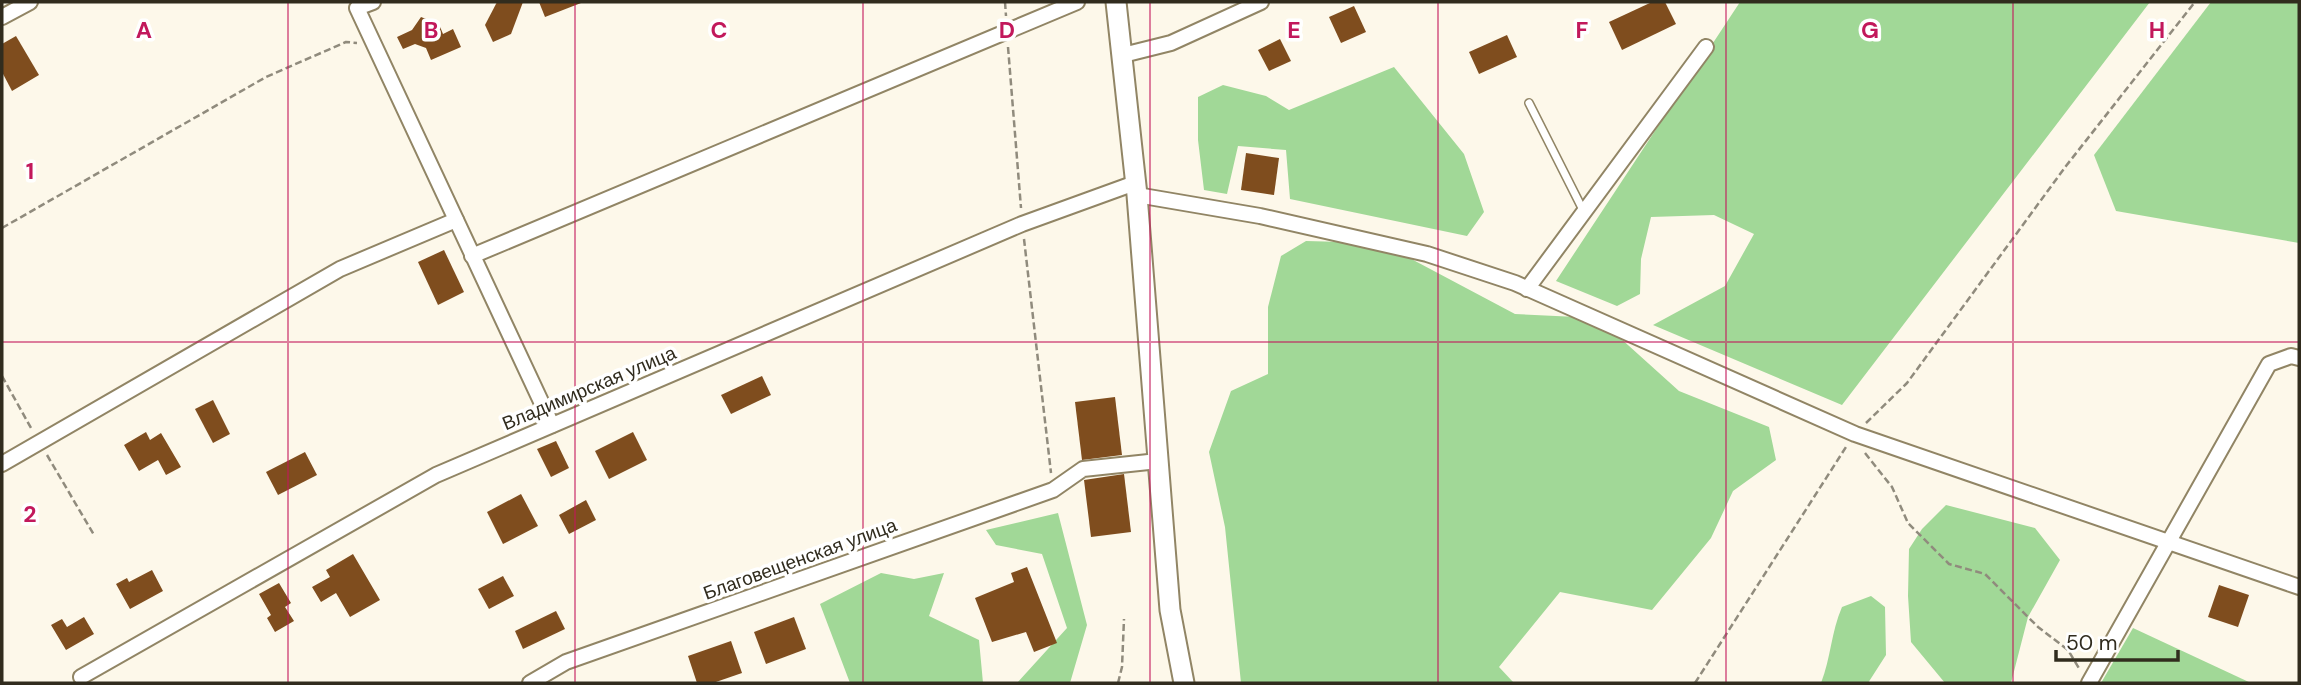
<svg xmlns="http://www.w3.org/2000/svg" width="2301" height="685" viewBox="0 0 2301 685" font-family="'DM Sans',sans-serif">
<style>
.green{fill:#a1d897}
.building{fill:#7f4d1e}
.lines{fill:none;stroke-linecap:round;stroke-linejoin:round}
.lane-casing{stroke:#918565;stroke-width:10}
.street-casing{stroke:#918565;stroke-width:18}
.secondary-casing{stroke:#918565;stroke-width:23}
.path{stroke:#908b7d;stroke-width:2.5;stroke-dasharray:7 3.5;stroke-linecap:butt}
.lane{stroke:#fff;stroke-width:7}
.street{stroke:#fff;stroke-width:14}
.secondary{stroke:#fff;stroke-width:19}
.grid{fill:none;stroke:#c2185b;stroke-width:2;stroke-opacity:0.55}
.labels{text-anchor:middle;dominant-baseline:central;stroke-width:7;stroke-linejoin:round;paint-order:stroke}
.street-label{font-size:19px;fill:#312c1e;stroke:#fff}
.grid-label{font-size:23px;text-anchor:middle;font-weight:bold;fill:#c2185b;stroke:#fff;stroke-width:7;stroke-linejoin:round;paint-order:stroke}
</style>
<rect width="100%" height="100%" fill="#fdf8ea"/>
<g class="green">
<path d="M1740,2H2150L1842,405L1653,325L1725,286L1754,234L1714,215L1651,217L1641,259L1640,294L1617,306L1556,281Z"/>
<path d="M2211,2H2299V243L2116,211L2094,155Z"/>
<path d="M1394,67L1464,154L1484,212L1467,236L1290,199L1286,150L1238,146L1227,194L1204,190L1198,140V97L1223,85L1266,96L1289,110Z"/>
<path d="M1368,236L1515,314L1598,318L1679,391L1769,427L1776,460L1733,491L1711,538L1652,610L1560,592L1499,667L1514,683H1241L1225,527L1209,452L1231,391L1268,374V307L1281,256L1306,241L1343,242Z"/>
<path d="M1946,505L2035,528L2060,560L2028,617L2011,683H1945L1911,642L1908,596L1909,549L1922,529Z"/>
<path d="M1058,513L1087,625L1070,683H1017L1067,628L1042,554L996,545L986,530Z"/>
<path d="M881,573L914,579L944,573L929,616L979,640L983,683H850L820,604Z"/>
<path d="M1871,596L1885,607L1886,655L1868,683H1821C1831,658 1831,632 1842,607Z"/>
<path d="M2133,628L2251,683H2101Z"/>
</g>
<g class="building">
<path d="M497,2H523L511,34L493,42L485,25Z"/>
<path d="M539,2H581V3L545,17Z"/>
<path d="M1652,2H1665L1676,24L1622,50L1609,22Z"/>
<path d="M1354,6L1366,32L1341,43L1329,17Z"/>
<path d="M421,17L439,24L443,34L453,29L461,47L431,60L426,48L415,44L403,49L397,37L412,30Z"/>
<path d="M1507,35L1517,57L1479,74L1469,52Z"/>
<path d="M16,36L39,75L12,91L2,72V44Z"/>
<path d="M1280,39L1291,61L1269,71L1258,50Z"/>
<path d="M1246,153L1279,158L1274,195L1241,190Z"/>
<path d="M444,250L464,292L438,305L418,262Z"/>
<path d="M762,376L771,395L731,414L721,395Z"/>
<path d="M1115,397L1122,455L1082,460L1075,402Z"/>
<path d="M213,400L230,434L213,443L195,409Z"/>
<path d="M146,432L150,440L161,433L181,467L166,475L158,460L139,471L124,445Z"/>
<path d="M633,432L647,460L609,479L595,451Z"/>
<path d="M556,441L569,468L551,477L537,449Z"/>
<path d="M305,452L317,475L278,495L266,472Z"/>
<path d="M1124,474L1131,532L1091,537L1084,480Z"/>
<path d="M521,494L538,526L503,544L487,512Z"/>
<path d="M586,500L596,520L569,534L559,515Z"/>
<path d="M353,554L380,600L350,617L336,593L321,602L312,587L330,577L326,570Z"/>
<path d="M1027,567L1057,643L1034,652L1026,632L992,642L975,598L1014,582L1011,573Z"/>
<path d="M152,570L163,591L130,609L116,584L127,578L129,582Z"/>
<path d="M503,576L514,596L489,609L478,589Z"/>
<path d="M279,583L291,603L285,607L294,621L275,632L267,618L271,615L259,594Z"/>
<path d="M2219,585L2249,595L2238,627L2208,617Z"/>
<path d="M556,611L565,629L523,649L515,631Z"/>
<path d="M84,617L94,634L66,650L51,625L62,619L67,627Z"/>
<path d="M794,617L806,649L766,664L754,632Z"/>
<path d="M731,641L742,673L713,683H697L688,656Z"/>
</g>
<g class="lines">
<g class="lane-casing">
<path id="lane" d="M1529,103L1584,212"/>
</g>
<g class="street-casing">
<g id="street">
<path d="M373,2L357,8L552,425"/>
<path d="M2,17L30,2"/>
<path d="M1123,55L1171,43L1261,2"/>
<path d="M1137,195L1260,216L1427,254L1515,283L1855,434L2299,587"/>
<path d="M472,256L1077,2"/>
<path d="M1527,289L1706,47"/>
<path d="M2,464L340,269L456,220"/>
<path d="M81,677L436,475L1022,224L1135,183"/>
<path d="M530,683L566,662L1053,490L1083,469L1158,461"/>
<path d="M2089,683L2269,364L2291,356L2299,358"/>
</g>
</g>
<g class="secondary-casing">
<path id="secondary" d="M1116,2L1137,195L1170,610L1184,683"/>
</g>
<g class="path">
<path d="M1005,2L1006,16"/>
<path d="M1008,47L1021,208"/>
<path d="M2,228L266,77L346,42L357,43"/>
<path d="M1024,239L1051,473"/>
<path d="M2,376L31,428"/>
<path d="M1866,423L1907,383L2066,166L2195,2"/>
<path d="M1865,453L1892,487L1908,523L1949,564L1985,574L2038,627L2068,650L2080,670"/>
<path d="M47,455L94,535"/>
<path d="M1118,683L1122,667L1124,619"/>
<path d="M1695,683L1846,447"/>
</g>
<use href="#lane" class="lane"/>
<use href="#street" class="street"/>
<use href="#secondary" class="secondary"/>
</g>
<path class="grid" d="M288,2V683M575,2V683M863,2V683M1150,2V683M1438,2V683M1726,2V683M2013,2V683M2,342H2299"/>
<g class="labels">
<g class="street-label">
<text transform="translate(589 388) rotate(-23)">Владимирская улица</text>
<text transform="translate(800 559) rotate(-20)">Благовещенская улица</text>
</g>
</g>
<g class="grid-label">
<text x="144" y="38">A</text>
<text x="431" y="38">B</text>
<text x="719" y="38">C</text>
<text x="1007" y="38">D</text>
<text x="1294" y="38">E</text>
<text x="1582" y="38">F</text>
<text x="1870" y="38">G</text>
<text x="2157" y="38">H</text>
<text x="30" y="179">1</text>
<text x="30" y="522">2</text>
</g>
<rect width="2301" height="685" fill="none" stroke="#312c1e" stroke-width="7"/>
<path d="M2056 650v10h122v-10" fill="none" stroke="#312c1e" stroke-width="3.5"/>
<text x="2066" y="650" font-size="21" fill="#312c1e" stroke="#ffffff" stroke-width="5" paint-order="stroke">50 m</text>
</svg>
